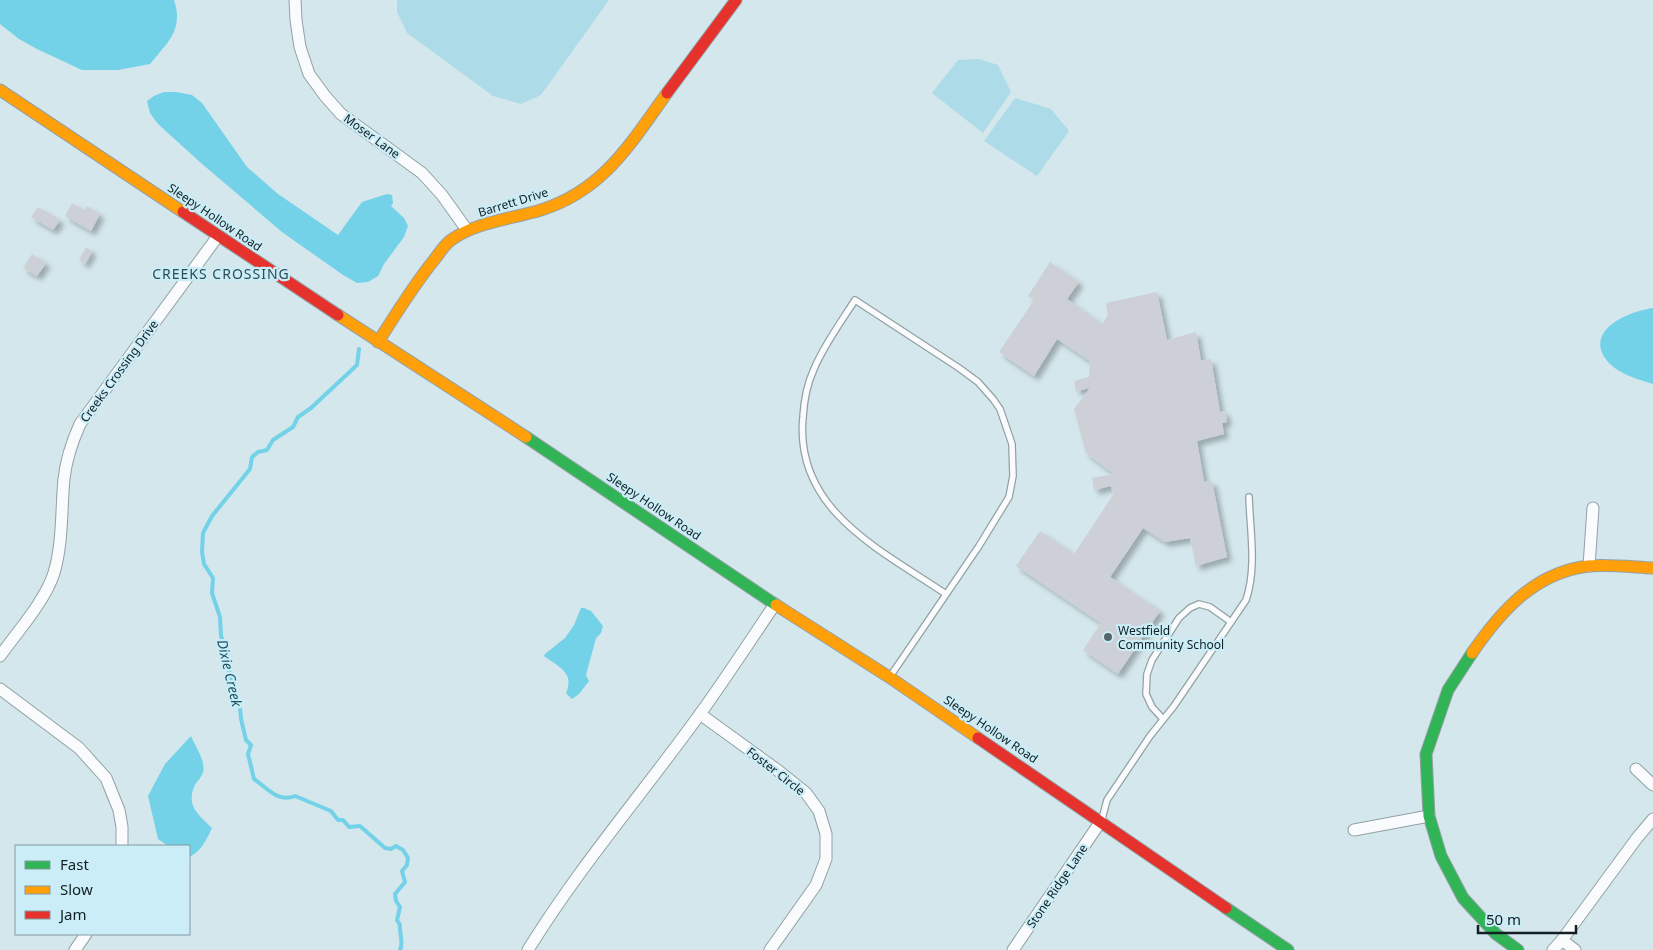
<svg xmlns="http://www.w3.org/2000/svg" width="1653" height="950" viewBox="0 0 1653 950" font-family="'Noto Sans',sans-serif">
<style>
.green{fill:#aedbe8}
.water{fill:#73d1e8}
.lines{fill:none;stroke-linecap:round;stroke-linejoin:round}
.stream{stroke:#73d1e8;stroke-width:4}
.building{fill:#cdd0d6;filter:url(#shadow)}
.lane-casing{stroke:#93a1a5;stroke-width:8}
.street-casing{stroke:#93a1a5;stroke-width:13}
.fast-casing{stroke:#93a1a5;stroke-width:13}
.slow-casing{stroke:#93a1a5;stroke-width:13}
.jam-casing{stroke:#93a1a5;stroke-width:13}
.lane{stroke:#f9fbfc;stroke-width:5.5}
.street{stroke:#f9fbfc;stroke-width:11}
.fast{stroke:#30b455;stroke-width:11}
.slow{stroke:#ff9f0a;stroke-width:11}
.jam{stroke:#e5322d;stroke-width:11}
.poi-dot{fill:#566569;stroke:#caedf7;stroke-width:2}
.labels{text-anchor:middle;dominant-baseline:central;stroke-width:4.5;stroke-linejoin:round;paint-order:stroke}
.street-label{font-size:12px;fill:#121f23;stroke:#caedf7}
.poi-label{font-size:12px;fill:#121f23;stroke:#caedf7;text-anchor:start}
.neighbourhood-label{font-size:14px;letter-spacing:1px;fill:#2d4b53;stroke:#caedf7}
.water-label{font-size:14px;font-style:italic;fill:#1d515e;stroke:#caedf7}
</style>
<defs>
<filter id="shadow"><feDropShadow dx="4.5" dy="4.5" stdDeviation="2.5" flood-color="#0004"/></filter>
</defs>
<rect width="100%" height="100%" fill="#d4e7ec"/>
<g class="green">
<path d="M397,0H609L541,95L521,104L493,96L407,33L397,12Z"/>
<path d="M979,59L998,65L1011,92L983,133L932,93L958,60Z"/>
<path d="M1015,98L1051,109L1069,131L1037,176L984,141Z"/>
</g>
<g class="water">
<path d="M0,0H174C184,30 167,43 150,64L118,70H82L37,49L19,39L0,24Z"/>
<path d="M164,92H176L192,95L202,103L247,167L278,194L338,235L362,202L387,194L392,195L393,203L391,206L404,218L408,226L404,237L384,264L378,276L368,282L357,283L343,275L282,232L201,163L158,124L150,113L147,101L154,96Z"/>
<path d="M1653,308V384C1637,379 1615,373 1605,358C1586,328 1631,311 1653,308Z"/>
<path d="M581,608H584L591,611L603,626L601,633L596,638L586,675L589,681L579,694L572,699L566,693C575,673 559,667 544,656L545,654L565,638L574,625Z"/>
<path d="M191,736C195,746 206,761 203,772C202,777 197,781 195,785C185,806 199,815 212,828C206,840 202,851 189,857V846H168L158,839L148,796L165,764Z"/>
</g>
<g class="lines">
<path class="stream" d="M359,349L357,365L311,408L298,417L293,427L273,440L267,450L258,452L252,457L250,469L212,516L203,533L202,552L204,564L213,578L212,593L220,617L221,636L228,654V667L240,708L241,719L246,740L251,745L248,754L254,779C267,788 278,803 295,796L331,811L338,820H343L349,827L360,826L385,848L391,849L396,846L403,850L408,858L407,865L402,871L405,882L395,894L396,901L400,907L397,920L400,925C399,933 404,942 400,950"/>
</g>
<g class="building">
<path d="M72,203L84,210L87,206L100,214L91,231L65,216Z"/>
<path d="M38,207L60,220L53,230L31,217Z"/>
<path d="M86,247L92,251L85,264L79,260Z"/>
<path d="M32,254L46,263L37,276L23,268Z"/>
<path d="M1050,262L1079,282L1067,299L1102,324L1108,315L1106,303L1157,292L1167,340L1196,332L1201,361L1211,359L1220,412L1225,411L1227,422L1222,423L1224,434L1197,441L1204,482L1212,481L1227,557L1196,566L1190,538L1165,542L1143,528L1110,577L1160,611L1118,674L1083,650L1101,623L1016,566L1040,531L1074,554L1113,495L1111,486L1094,490L1092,478L1114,474L1086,453L1074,409L1090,388L1076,391L1074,381L1089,377L1090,361L1057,339L1034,376L999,352L1034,300L1028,296Z"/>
</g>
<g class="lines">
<g class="lane-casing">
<g id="lane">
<path d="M891,675L900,662L979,546L1009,497L1013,476L1012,444L1000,409L993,399L978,382L959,368L855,300C841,322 824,345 814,369C807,384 804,400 803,417C794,510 881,550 946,594"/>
<path d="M1163,719L1152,707L1146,694L1147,674L1152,660L1179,618L1190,608L1199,604L1210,607L1231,622"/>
<path d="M1102,819L1107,800L1150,736L1174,706L1246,600C1257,568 1250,530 1249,497"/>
</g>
</g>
<g class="street-casing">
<g id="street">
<path d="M295,0L296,20L300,47L309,74L325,96L341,114L422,173L442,195L467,230"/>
<path d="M1589,566L1593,508"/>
<path d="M0,656C18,631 45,601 54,573C63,542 61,510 64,479C66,459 72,442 80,424L218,236"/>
<path d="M0,689L79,748L106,778L119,810L122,827V846"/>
<path d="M700,714L780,772L806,793L819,811L826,834V859L816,885L770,950"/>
<path d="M1636,769L1653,785"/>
<path d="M1354,830L1429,816"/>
<path d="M1562,940L1575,950"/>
<path d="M75,950L86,934"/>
<path d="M528,950C579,867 643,793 700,714C726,678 750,641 775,604"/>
<path d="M1013,950L1101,821"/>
<path d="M1553,950L1562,940L1637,838L1653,819"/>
</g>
</g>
<g class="fast-casing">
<g id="fast">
<path d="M526,437L776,605"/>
<path d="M1472,653L1448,690L1426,754L1429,816L1441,856L1463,898L1496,934L1518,950"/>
<path d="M1226,908L1288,950"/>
</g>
</g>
<g class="slow-casing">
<g id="slow">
<path d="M0,90L183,212"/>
<path d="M338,315L526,437"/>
<path d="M378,342C396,314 413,286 434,260C439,254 444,245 451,240C476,222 511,219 541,210C604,190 630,144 667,93"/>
<path d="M776,605L889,677L978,738"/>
<path d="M1472,653C1501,611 1534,573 1588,566C1607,564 1633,567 1653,568"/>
</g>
</g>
<g class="jam-casing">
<g id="jam">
<path d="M667,93L736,0"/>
<path d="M183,212L338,315"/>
<path d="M978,738L1226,908"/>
</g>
</g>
<use href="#lane" class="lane"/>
<use href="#street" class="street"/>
<use href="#fast" class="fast"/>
<use href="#slow" class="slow"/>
<use href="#jam" class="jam"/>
</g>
<circle class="poi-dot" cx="1108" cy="637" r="5"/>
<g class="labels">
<g class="street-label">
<text transform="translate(372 136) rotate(36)">Moser Lane</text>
<text transform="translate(513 202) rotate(-17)">Barrett Drive</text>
<text transform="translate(215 217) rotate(34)">Sleepy Hollow Road</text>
<text transform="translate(119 371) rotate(-54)">Creeks Crossing Drive</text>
<text transform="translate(654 506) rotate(34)">Sleepy Hollow Road</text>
<text transform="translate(991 729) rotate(34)">Sleepy Hollow Road</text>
<text transform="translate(776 771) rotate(38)">Foster Circle</text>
<text transform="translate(1057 886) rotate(-56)">Stone Ridge Lane</text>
</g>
<g class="poi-label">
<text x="1118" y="630">Westfield<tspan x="1118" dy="14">Community School</tspan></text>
</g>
<g class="neighbourhood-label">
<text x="221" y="273">CREEKS CROSSING</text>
</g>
<g class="water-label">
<text transform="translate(230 673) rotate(77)">Dixie Creek</text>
</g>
</g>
<rect x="15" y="845" width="175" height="90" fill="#caedf7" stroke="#809ba2"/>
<rect x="25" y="861" width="25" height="8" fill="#30b455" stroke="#809ba2"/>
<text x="60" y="870" font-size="15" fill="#121f23">Fast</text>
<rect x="25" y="886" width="25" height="8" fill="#ff9f0a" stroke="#809ba2"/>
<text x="60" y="895" font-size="15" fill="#121f23">Slow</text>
<rect x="25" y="911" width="25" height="8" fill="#e5322d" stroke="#809ba2"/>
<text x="60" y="920" font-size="15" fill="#121f23">Jam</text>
<path d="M1478 925v8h98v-8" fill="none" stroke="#121f23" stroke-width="2.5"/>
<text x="1486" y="925" font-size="15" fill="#121f23" stroke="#caedf7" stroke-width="4" paint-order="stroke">50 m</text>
</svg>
